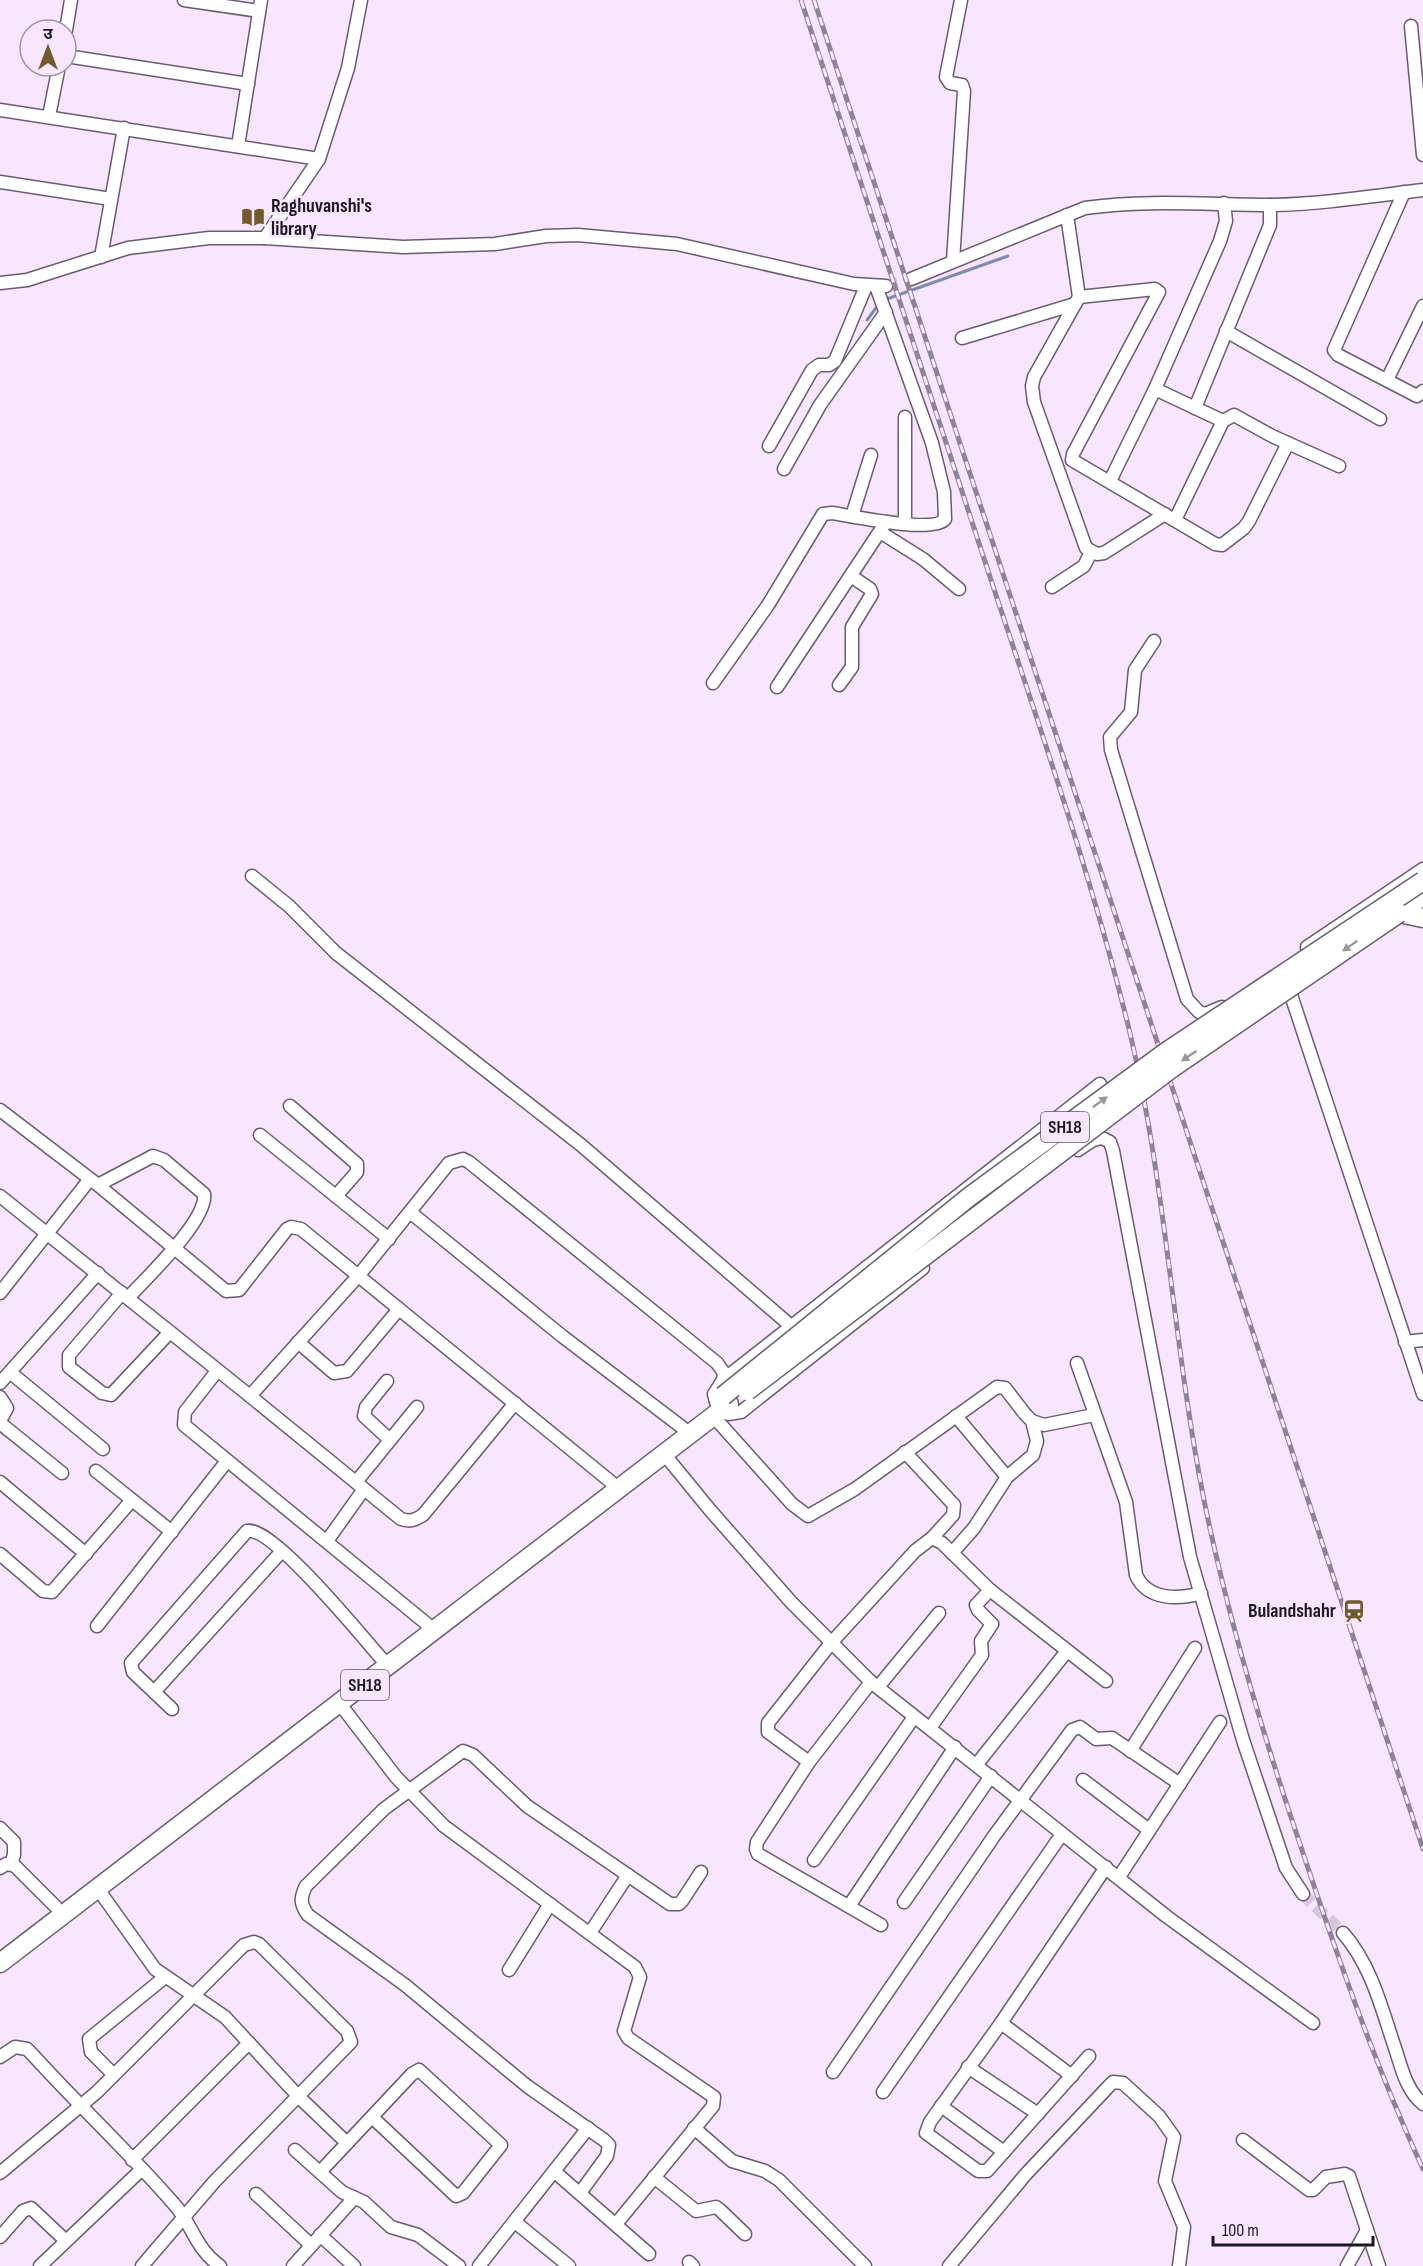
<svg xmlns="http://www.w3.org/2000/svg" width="1423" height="2266" viewBox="0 0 1423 2266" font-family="'Sofia Sans Condensed','Noto Sans Devanagari',sans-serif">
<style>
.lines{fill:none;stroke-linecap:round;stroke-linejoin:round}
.stream{stroke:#7d8caf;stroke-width:3}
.minor-tunnel{stroke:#d6c7dd;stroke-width:12;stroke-dasharray:12 6;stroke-linecap:butt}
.minor-casing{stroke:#6a5c70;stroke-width:15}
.primary-casing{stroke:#6a5c70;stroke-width:21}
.minor{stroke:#fff;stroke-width:12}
.primary{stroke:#fff;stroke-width:18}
.rail-casing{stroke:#8f8494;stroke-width:5}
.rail{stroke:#f7e6fe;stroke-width:3;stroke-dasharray:9;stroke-linecap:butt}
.primary-bridge-casing{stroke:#6a5c70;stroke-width:21;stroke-linecap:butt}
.primary-bridge{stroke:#fff;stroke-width:18}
.oneway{fill:#99979b}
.labels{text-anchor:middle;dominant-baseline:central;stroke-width:6;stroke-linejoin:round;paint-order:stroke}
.shield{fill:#f7e6fe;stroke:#5e5663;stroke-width:1.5}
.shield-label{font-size:18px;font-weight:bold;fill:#1d1820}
.poi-label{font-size:20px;font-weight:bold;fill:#1d1820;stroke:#f7e6fe;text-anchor:start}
</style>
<rect width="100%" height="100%" fill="#f7e6fe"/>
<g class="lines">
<g class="stream">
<path d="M884,300L1008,256"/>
<path d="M867,320L876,308"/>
</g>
<g class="minor-tunnel">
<path d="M886,286L898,283"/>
<path d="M1303,1894L1343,1933"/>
</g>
<g class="minor-casing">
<g id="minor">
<path d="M184,0L259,11"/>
<path d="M1411,26L1423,155"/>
<path d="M66,30L71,0"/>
<path d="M66,56L248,84"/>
<path d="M0,110L319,159"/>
<path d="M49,116L59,66"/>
<path d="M238,146L261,0"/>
<path d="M0,182L111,199"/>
<path d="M1404,192L1334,350L1338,355L1417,396L1423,391"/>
<path d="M1067,215L1079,297L1034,377L1032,386L1034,402L1086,548L1097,554L1104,553L1165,514"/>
<path d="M265,238L319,159L348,68L361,0"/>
<path d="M101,257L124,128"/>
<path d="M953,261L964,91L962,85L950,83L946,77L961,0"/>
<path d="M911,279L1085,208C1147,199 1210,205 1272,205C1323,204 1373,196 1423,190"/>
<path d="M0,283L27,280L128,248L209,238H265L403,247L495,244L546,236L578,235L677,244L854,284L886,286"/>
<path d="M1079,297L1155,289L1159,292L1073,454L1072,460L1215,544L1222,545L1244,528L1249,521L1288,443"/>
<path d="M1226,331L1380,419"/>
<path d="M962,338L1075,304"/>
<path d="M1387,380L1423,306"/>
<path d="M1155,389L1223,421L1234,415L1272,436L1339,466"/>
<path d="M1195,408L1270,225V205"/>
<path d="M905,417V523"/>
<path d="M769,446L812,370L819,365H829L835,361L866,286"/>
<path d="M784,469L820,405L886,312"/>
<path d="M1110,481L1155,389L1220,241L1226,221L1224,203"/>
<path d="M852,516L871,455"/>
<path d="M1175,520L1223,421"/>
<path d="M880,532L923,559L959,589"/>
<path d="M1052,587L1084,566L1091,552"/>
<path d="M1154,641L1135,670L1131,712L1110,737L1111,750L1187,999L1199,1012L1205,1014L1222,1007"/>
<path d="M713,683L768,605L823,514L832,513C852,516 934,534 945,519L944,492L932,443L876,286"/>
<path d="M839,685L852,667V627L872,594L870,589L851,576"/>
<path d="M777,687L886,522"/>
<path d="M252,876L289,906L336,953L581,1145L791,1326"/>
<path d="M1307,947L1423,869"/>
<path d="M1289,989L1423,1394"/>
<path d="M290,1106L357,1164V1172L336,1196"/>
<path d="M0,1110L98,1185L226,1291L239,1290L287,1229L291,1227L301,1229L611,1482"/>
<path d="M260,1135L389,1239"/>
<path d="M1078,1150L1093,1140L1102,1138L1110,1142L1113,1151L1190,1557L1243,1740L1286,1868L1303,1894"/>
<path d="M98,1185L153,1156L164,1160L204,1194C208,1220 146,1278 128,1298"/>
<path d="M0,1196L250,1396"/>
<path d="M410,1212L562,1336L683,1428"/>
<path d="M0,1293L90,1179"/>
<path d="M122,1293L69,1355V1367L102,1393L111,1395L170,1332"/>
<path d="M298,1342L334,1373L347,1371L399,1309"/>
<path d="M1405,1342L1423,1340"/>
<path d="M1077,1363L1126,1502L1136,1575C1147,1600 1178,1600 1201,1593"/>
<path d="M217,1371L185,1412L184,1425L427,1624"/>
<path d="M11,1373L103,1449"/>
<path d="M723,1380L1100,1084"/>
<path d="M387,1381L366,1407L364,1416L390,1440"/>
<path d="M0,1383L98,1273"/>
<path d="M0,1397L7,1408L0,1421"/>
<path d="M515,1403L423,1515C415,1520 410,1522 401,1519L250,1396L359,1275L449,1163L463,1159L469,1162L717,1363L724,1373L723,1380L714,1394L716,1402L728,1414L741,1412L923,1268"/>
<path d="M956,1416L1007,1477"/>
<path d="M714,1417L792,1504L808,1516L855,1489L997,1387L1005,1388L1025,1414L1032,1421L1044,1425L1094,1415"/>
<path d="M0,1423L62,1473"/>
<path d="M905,1452L954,1505L953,1515L932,1538"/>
<path d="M665,1455L710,1510L791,1602L871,1682L1166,1916L1313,2023"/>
<path d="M96,1471L172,1532"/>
<path d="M0,1482L86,1554"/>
<path d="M356,1482L417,1407"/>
<path d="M327,1541L364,1489"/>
<path d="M952,1553L974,1528L1007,1477L1033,1455L1037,1441L1032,1421"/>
<path d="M0,1554L43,1591L52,1592L132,1500"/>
<path d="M97,1626L227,1461"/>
<path d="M871,1682L809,1762L757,1842L756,1849L758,1854L881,1925"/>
<path d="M878,1687L939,1613"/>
<path d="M154,1692L282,1551"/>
<path d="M340,1704L396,1777L444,1826L635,1967L640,1977L624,2031L628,2038L714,2097L713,2106L616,2224"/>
<path d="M172,1709L133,1672L131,1663L247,1531C273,1526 362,1637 382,1659"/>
<path d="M930,1728L982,1655L981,1641L992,1624L978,1610L976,1605L990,1590"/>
<path d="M1130,1751L1195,1648"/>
<path d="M809,1762L768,1732V1723L831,1643L915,1551L932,1538L942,1543L990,1590L1106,1681"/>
<path d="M977,1764L1067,1651"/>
<path d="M1083,1780L1149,1830"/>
<path d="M0,1828L14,1842V1855L11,1864"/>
<path d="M814,1860L914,1717"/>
<path d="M0,1868L6,1864L15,1866L56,1907"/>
<path d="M1119,1877L1220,1722"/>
<path d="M98,1889L155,1969L225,2017L299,2097L347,2143"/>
<path d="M904,1902L991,1776"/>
<path d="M849,1906L955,1747"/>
<path d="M590,1933L628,1875"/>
<path d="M1343,1933C1372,1966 1382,2010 1396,2051C1402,2070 1407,2091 1423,2104"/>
<path d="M509,1970L550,1904"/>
<path d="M1001,2023L1072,2076"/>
<path d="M1089,2056L987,2171H978L926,2133L930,2122L1001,2023L1106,1867"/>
<path d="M0,2057L15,2047L27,2049L32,2054C78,2105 129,2152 174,2204C193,2225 194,2247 220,2266"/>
<path d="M968,2067L1038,2114"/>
<path d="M833,2072L994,1836L1072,1730L1080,1727L1096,1739L1112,1738L1180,1784"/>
<path d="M113,2074L91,2052L89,2039L165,1977"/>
<path d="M883,2092L1062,1834"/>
<path d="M941,2106L1004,2152"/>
<path d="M694,2128L732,2161L765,2171L779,2180L865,2266"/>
<path d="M1243,2140L1309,2190H1313L1326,2177L1345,2174L1349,2176L1379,2266"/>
<path d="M295,2150L342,2192L364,2202L391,2227L418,2235L459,2266"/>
<path d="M132,2160L249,2043"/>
<path d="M320,2172L412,2074L419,2070L501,2145L463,2193L456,2196L372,2117"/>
<path d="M555,2172L649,2254"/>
<path d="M0,2173L97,2092L244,1945L254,1942L259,1944L347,2031L351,2042L214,2182L142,2266"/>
<path d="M654,2177L696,2211L716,2207L720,2210L745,2234"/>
<path d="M580,2193L607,2156L609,2145L604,2140L527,2086L405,1985L308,1915C300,1904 300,1898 306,1886L384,1809L463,1751L473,1755L527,1806L670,1904H679L682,1901L701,1872"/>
<path d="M256,2194L311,2245"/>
<path d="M515,2222L569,2266"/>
<path d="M320,2235L354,2266"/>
<path d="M0,2237L23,2211L31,2208L66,2241"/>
<path d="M689,2262L693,2266"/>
<path d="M40,2266L141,2170"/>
<path d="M293,2266L354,2198"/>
<path d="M479,2266L588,2128"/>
<path d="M949,2266L1026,2174L1109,2086L1113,2082L1123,2083L1159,2116L1174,2137L1165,2181L1184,2227L1179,2266"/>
<path d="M1347,2266L1367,2230"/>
</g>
</g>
<g class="primary-casing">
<g id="primary">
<path d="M1399,913L1423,896"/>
<path d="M1399,913L1423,918"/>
<path d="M0,1963L729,1404"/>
</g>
</g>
<use href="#minor" class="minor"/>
<use href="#primary" class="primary"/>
<g class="rail-casing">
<g id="rail">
<path d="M801,0C865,194 928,389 992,583C1041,731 1092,878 1129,1029C1166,1183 1173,1344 1204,1500C1228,1619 1263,1735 1302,1850C1338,1958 1375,2065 1423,2169"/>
<path d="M814,0L1423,1849"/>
</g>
</g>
<use href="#rail" class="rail"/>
<g class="primary-bridge-casing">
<g id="primary-bridge">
<path d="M747,1391L1172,1068L1399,913"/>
<path d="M723,1396L969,1197L1166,1052L1423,881"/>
</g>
</g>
<use href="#primary-bridge" class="primary-bridge"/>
</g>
<defs><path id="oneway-solid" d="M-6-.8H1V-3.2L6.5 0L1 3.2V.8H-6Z" transform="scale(1.5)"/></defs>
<g class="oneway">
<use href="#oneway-solid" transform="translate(1350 946) rotate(145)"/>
<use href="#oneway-solid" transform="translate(1189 1056) rotate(146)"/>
<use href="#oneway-solid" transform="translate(1100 1102) rotate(-36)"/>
</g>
<defs>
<g id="library-bare" transform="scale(1.8)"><path d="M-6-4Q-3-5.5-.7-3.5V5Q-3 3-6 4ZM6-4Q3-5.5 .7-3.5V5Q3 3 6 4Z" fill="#725b2b" stroke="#f7e6fe" stroke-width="2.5" paint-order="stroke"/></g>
<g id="station-bare" transform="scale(1.8)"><path d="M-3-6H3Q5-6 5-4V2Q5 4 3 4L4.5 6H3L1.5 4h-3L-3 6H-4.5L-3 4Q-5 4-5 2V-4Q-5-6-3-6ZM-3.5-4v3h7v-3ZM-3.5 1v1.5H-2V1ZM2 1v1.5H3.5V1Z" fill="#725b2b" stroke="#f7e6fe" stroke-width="2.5" paint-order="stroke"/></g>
</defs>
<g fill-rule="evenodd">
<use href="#library-bare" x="253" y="217"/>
<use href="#station-bare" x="1354" y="1611"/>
</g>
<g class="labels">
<g class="shield">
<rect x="1041" y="1112" width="48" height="30" rx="4.5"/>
<rect x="341" y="1670" width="48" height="30" rx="4.5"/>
</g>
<g class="shield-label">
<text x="1065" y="1127">SH18</text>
<text x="365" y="1685">SH18</text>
</g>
<g class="poi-label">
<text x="271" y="206">Raghuvanshi's<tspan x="271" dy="23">library</tspan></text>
<text x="1336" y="1611" text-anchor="end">Bulandshahr</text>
</g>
</g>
<g transform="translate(48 48)"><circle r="28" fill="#f7e6fe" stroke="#a094a5" stroke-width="1.5"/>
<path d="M0-4.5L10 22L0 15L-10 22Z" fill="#725b2b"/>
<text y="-9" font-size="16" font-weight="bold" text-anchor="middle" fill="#1d1820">उ</text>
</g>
<path d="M1213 2236v9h160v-9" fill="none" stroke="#1d1820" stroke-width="3"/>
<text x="1222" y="2236" font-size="18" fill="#1d1820" stroke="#f7e6fe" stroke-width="4.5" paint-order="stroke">100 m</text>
</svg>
